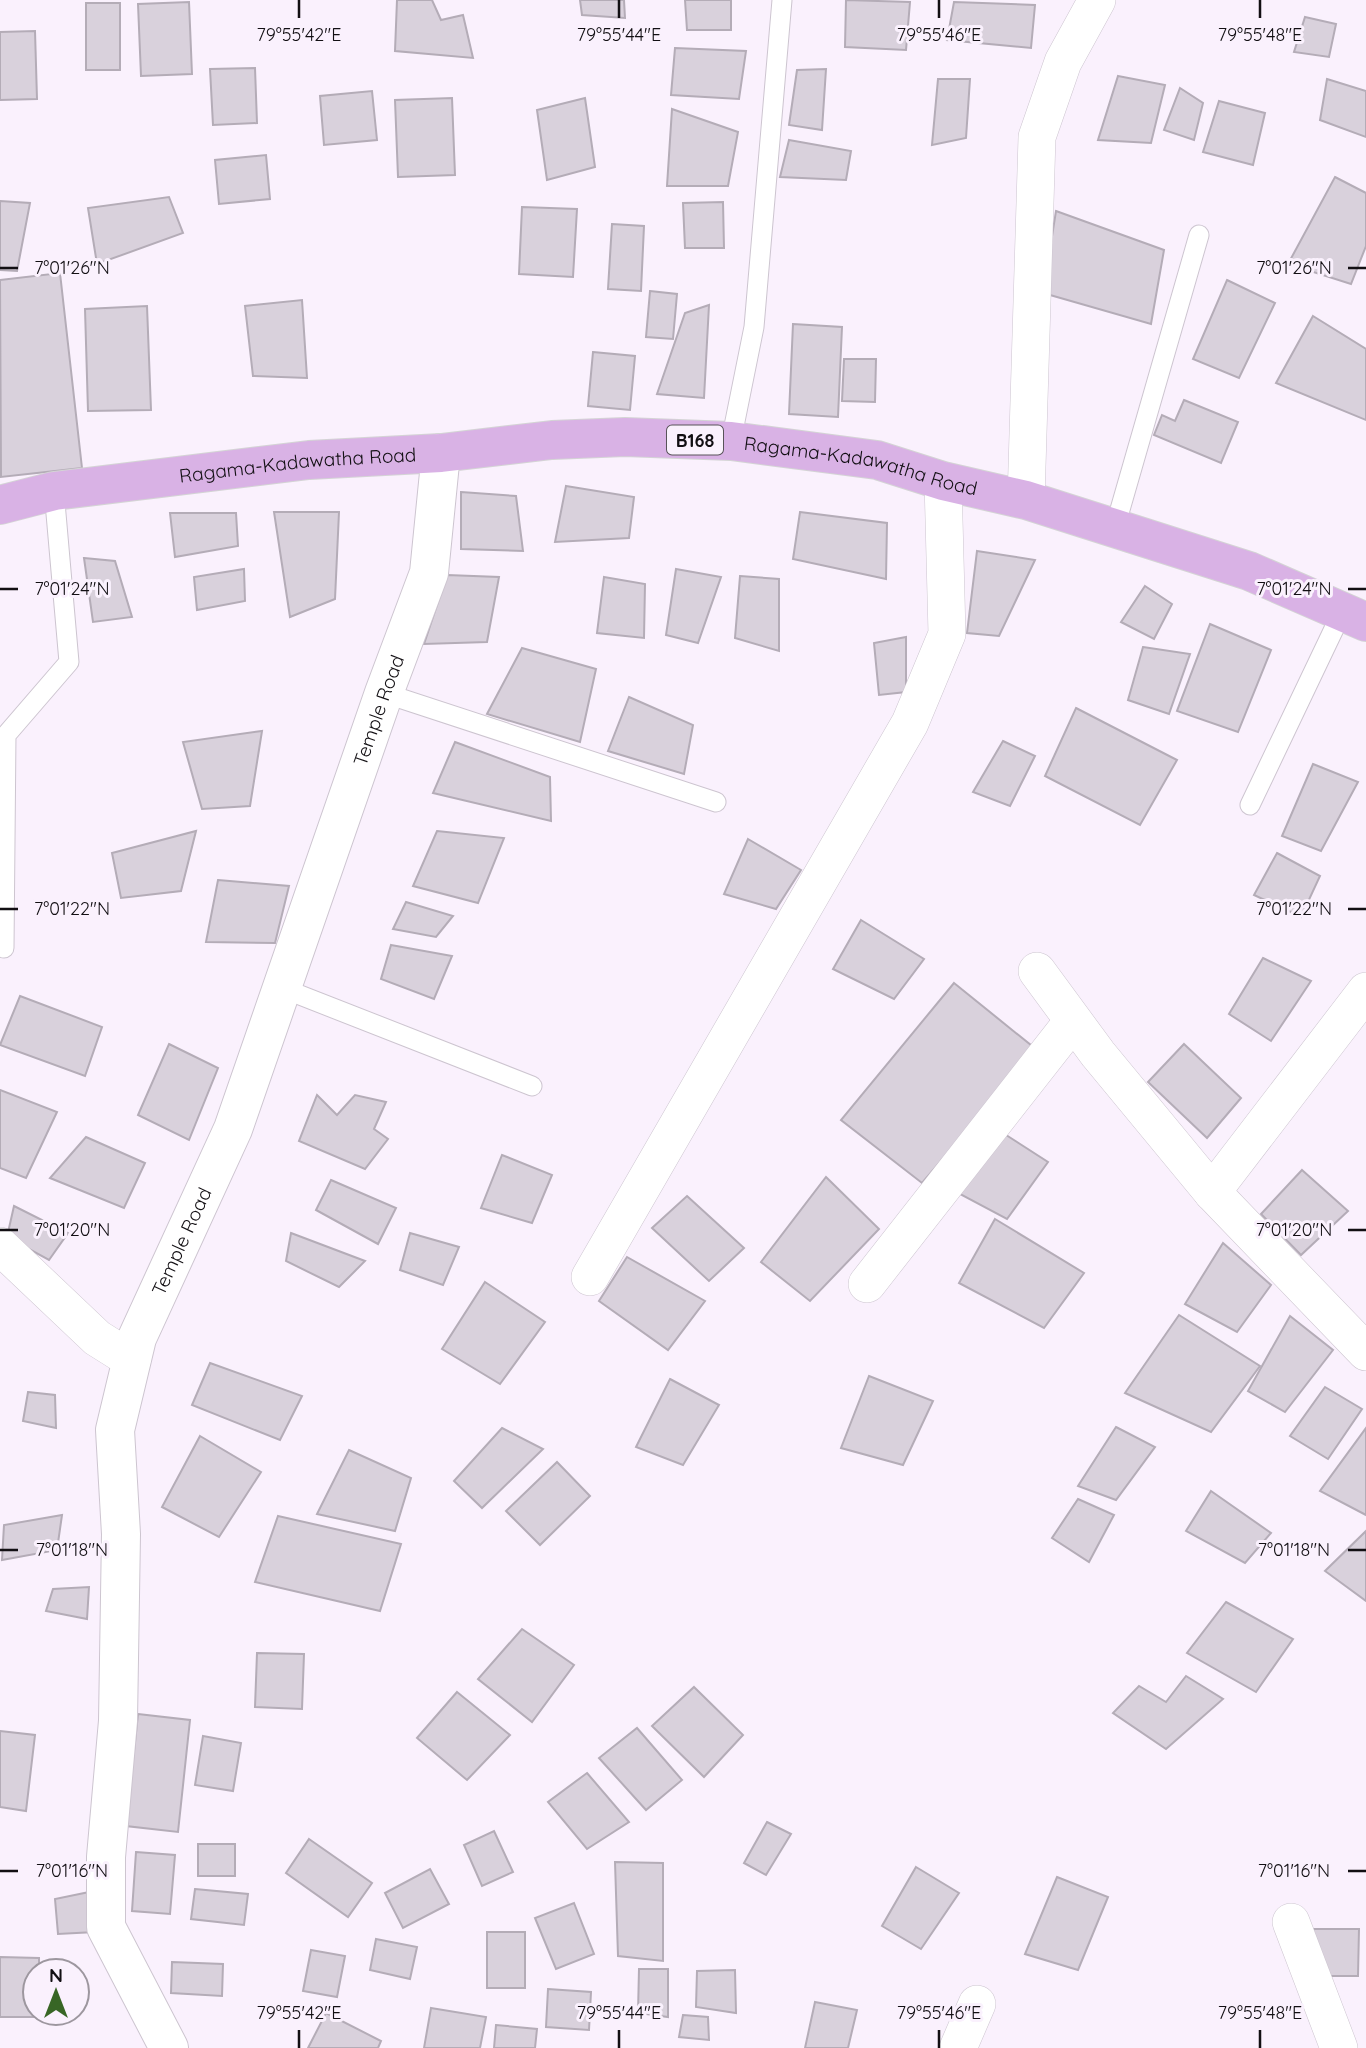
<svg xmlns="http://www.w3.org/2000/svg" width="1366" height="2048" viewBox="0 0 1366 2048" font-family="Quicksand,sans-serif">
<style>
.building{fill:#d9d1dc;stroke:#b4acb7;stroke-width:2}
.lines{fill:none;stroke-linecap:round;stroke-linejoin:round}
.lane-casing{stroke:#cdc5d0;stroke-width:21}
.street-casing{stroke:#cdc5d0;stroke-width:38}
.secondary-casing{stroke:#cdc5d0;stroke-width:40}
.primary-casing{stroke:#d4d4d5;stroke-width:40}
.lane{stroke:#fff;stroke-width:19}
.street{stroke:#fff;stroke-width:37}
.secondary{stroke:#fff;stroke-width:38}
.primary{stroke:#d9b2e5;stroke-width:38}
.ticks{fill:none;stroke:#120f13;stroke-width:2.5}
.labels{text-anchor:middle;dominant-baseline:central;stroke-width:6;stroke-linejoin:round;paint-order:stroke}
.shield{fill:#faf1fd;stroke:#585359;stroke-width:2}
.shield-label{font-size:18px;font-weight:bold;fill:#120f13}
.street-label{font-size:19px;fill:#120f13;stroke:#faf1fd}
.ticks-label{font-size:18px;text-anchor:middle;fill:#120f13;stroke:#faf1fd;stroke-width:6;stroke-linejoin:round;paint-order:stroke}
</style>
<rect width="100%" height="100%" fill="#faf1fd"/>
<g class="building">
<path d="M397,0H432L441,20L463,15L473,58L395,51Z"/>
<path d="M580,0H624L625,18L582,15Z"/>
<path d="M685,0H731V30H687Z"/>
<path d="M846,0L910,2L906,50L845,47Z"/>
<path d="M189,2L192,74L141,76L138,4Z"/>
<path d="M954,2L1035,5L1031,48L947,40Z"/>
<rect x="86" y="3" width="34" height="67"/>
<path d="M1305,17L1336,24L1329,57L1294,52Z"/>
<path d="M35,31L37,99L0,100V32Z"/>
<path d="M675,48L746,51L739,99L671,95Z"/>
<path d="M255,68L257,123L213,125L210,69Z"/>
<path d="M826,69L822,130L789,125L797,70Z"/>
<path d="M1118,76L1165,85L1151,143L1098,140Z"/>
<path d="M938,79H970L966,138L932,145Z"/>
<path d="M1327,79L1366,91V137L1320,120Z"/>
<path d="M1180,88L1203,103L1194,140L1164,130Z"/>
<path d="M372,91L377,140L324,145L320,96Z"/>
<path d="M452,98L455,175L398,177L395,100Z"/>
<path d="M585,98L595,167L547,180L537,110Z"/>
<path d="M1219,101L1265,113L1253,165L1203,152Z"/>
<path d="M672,109L738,132L728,186H667Z"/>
<path d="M789,140L851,151L846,180L780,177Z"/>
<path d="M266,155L270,199L219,204L215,160Z"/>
<path d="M1335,177L1366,193V246L1351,284L1288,264Z"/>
<path d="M169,197L183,233L97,264L88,208Z"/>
<path d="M0,201L30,203L17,271L0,270Z"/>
<path d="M723,202L724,248H685L683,203Z"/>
<path d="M522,207L577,209L573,277L519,274Z"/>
<path d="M1056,211L1164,250L1151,324L1043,293Z"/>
<path d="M612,224L644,226L641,291L608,289Z"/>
<path d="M60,273L82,468L1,477L0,280Z"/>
<path d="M1227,280L1275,303L1239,378L1193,359Z"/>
<path d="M650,291L677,294L673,339L646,337Z"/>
<path d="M302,300L307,378L253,376L245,306Z"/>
<path d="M709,305L704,398L657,394L685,313Z"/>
<path d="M147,306L151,410L88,411L85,309Z"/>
<path d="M1313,316L1366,349V420L1276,383Z"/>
<path d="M793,324L842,327L838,417L789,414Z"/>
<path d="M593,352L635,356L630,410L588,406Z"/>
<path d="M844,359H876L875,402L842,401Z"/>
<path d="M1184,400L1238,422L1221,463L1154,435L1162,415L1175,421Z"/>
<path d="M566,486L634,497L629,538L555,542Z"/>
<path d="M461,492L516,496L523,551L461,549Z"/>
<path d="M274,512H339L335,599L290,617Z"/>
<path d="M800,512L887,523L886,579L793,559Z"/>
<path d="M170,513H236L238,546L175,557Z"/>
<path d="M977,551L1035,560L999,636L967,633Z"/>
<path d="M84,558L115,561L132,617L93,622Z"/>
<path d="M244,569L245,601L197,610L194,577Z"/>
<path d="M676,569L721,577L698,643L666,635Z"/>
<path d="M447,575L499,577L487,642L424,644Z"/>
<path d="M740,576L779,579V651L735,638Z"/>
<path d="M604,577L645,584L644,638L597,633Z"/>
<path d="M1145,586L1172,604L1154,639L1121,622Z"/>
<path d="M1210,624L1271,650L1238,732L1177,711Z"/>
<path d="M906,637V692L879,695L874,643Z"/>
<path d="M1143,647L1190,654L1169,714L1128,700Z"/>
<path d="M522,648L596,669L580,742L487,714Z"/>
<path d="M629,697L693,725L684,774L608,751Z"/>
<path d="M1076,708L1177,760L1140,825L1045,776Z"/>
<path d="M262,731L250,806L202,809L183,742Z"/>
<path d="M1003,741L1035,756L1010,806L973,792Z"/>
<path d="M455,742L550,777L551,821L433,793Z"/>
<path d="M1313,764L1358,782L1321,851L1282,836Z"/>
<path d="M196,831L181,891L121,898L112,853Z"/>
<path d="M437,831L504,838L478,903L413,886Z"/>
<path d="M748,839L801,870L776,909L724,894Z"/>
<path d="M1277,853L1320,876L1301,917L1254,895Z"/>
<path d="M218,880L289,886L275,943L206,942Z"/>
<path d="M406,902L453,916L436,937L393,929Z"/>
<path d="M861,920L924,959L894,999L833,969Z"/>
<path d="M391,945L452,956L434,999L381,979Z"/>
<path d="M1263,958L1311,981L1271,1041L1229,1014Z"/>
<path d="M954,983L1037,1050L922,1183L841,1120Z"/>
<path d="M20,996L102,1027L85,1076L0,1045Z"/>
<path d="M169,1044L218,1068L189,1140L138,1115Z"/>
<path d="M1184,1044L1241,1098L1207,1138L1148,1082Z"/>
<path d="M0,1090L57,1112L26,1178L0,1168Z"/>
<path d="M317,1095L337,1115L355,1095L386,1102L374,1129L388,1139L365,1169L299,1141Z"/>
<path d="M1003,1133L1048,1162L1007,1219L958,1193Z"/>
<path d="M86,1137L145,1163L124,1208L50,1178Z"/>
<path d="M502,1155L552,1175L532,1223L481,1208Z"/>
<path d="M1302,1170L1348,1211L1301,1255L1261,1214Z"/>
<path d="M826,1177L879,1229L810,1301L761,1262Z"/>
<path d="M331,1180L396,1208L378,1244L316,1210Z"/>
<path d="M687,1196L744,1248L709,1281L652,1228Z"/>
<path d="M14,1206L68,1233L49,1260L7,1237Z"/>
<path d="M995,1219L1084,1273L1044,1328L959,1283Z"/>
<path d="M291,1233L365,1261L339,1287L286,1261Z"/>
<path d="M410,1233L459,1247L443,1285L400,1270Z"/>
<path d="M1223,1243L1271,1285L1237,1332L1185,1304Z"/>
<path d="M627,1257L705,1301L668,1350L599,1301Z"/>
<path d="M485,1282L545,1322L500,1384L442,1349Z"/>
<path d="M1179,1315L1260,1366L1211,1432L1125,1393Z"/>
<path d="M1290,1316L1333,1350L1285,1412L1248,1391Z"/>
<path d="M210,1363L302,1396L280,1440L192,1405Z"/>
<path d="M869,1376L933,1401L903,1465L841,1448Z"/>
<path d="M670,1379L719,1405L683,1465L636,1447Z"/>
<path d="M1325,1387L1362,1409L1328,1459L1290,1436Z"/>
<path d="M28,1392L55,1395L56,1428L23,1421Z"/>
<path d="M1116,1427L1155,1447L1116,1500L1078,1486Z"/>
<path d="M502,1428L543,1449L482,1508L454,1481Z"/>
<path d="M1366,1428V1515L1320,1491Z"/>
<path d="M200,1436L261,1472L219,1537L162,1507Z"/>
<path d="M349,1450L411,1478L395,1531L317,1514Z"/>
<path d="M557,1462L590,1496L540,1545L506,1511Z"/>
<path d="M1211,1491L1271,1533L1245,1563L1186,1531Z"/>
<path d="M1078,1499L1114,1515L1089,1562L1052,1538Z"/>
<path d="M62,1515L57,1550L2,1560L4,1525Z"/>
<path d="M278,1516L401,1544L380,1611L255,1582Z"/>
<path d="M1366,1531V1601L1325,1571Z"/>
<path d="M89,1587L87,1619L46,1611L53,1589Z"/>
<path d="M1226,1602L1293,1639L1256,1692L1187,1653Z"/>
<path d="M522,1629L574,1665L532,1722L478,1679Z"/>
<path d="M257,1653L304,1654L302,1709L255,1707Z"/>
<path d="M1186,1676L1223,1699L1166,1749L1113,1713L1139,1686L1166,1702Z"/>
<path d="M694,1687L743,1735L704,1777L652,1726Z"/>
<path d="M457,1692L510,1735L467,1780L417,1738Z"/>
<path d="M138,1714L190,1720L178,1832L126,1826Z"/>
<path d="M637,1728L682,1780L646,1810L599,1758Z"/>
<path d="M0,1731L35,1735L26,1811L0,1807Z"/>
<path d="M203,1736L241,1743L233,1791L195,1785Z"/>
<path d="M587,1773L629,1822L587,1849L548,1802Z"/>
<path d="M767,1822L791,1834L766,1875L744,1863Z"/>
<path d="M494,1831L513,1872L482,1886L464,1845Z"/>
<path d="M309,1839L372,1883L348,1917L286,1873Z"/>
<rect x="198" y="1844" width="37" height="32"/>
<path d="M136,1852L175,1855L170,1914L132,1911Z"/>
<path d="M615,1862L663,1863V1961L618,1956Z"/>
<path d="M916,1867L959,1893L921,1949L882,1926Z"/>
<path d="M430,1869L449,1904L403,1928L385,1893Z"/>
<path d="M1057,1877L1108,1897L1078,1970L1025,1954Z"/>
<path d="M195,1889L248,1894L244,1925L191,1919Z"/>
<path d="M94,1891L95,1932L58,1934L55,1899Z"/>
<path d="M574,1903L594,1954L556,1969L535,1918Z"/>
<path d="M1309,1929H1359L1358,1976H1321Z"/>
<rect x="487" y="1932" width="38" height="56"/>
<path d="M376,1939L417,1947L410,1979L370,1970Z"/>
<path d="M311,1950L345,1956L337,1997L303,1991Z"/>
<path d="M0,1957L39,1958V1971H35V2013H41V2017H0Z"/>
<path d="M172,1962L223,1964L222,1996L171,1993Z"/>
<path d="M639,1969H668V2017L638,2013Z"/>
<path d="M735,1970L736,2013L696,2007L697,1971Z"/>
<path d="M548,1989L591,1992L589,2030L546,2027Z"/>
<path d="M815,2002L857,2010L848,2048H805Z"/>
<path d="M431,2008L486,2017L480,2048H424Z"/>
<path d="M326,2013L381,2041L378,2048H308Z"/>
<path d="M683,2015L708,2017L709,2040L679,2037Z"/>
<path d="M496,2025L537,2029L535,2048H494Z"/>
</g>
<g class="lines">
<g class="lane-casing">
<g id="lane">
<path d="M731,441L754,327L782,0"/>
<path d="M1115,527L1199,235"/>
<path d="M384,693L716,802"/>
<path d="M1250,805L1343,610"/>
<path d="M4,948L6,735L69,662L54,491"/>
<path d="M282,988L532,1086"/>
</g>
</g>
<g class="street-casing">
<g id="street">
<path d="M1026,500L1037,137L1063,62L1097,0"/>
<path d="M1037,971L1098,1054L1212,1192L1366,1352"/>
<path d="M1212,1192L1366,991"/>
<path d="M0,1246L97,1338L132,1360"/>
<path d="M590,1277L910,723L947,634L943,481"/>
<path d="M867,1284L1073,1021"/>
<path d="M1291,1922L1339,2048"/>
<path d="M958,2048L977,2004"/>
</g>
</g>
<g class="secondary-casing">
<g id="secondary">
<path id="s1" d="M169,2048L106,1927V1857L118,1721L121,1534L115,1430L137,1338L233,1129L384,693L429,573L441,453"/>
</g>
</g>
<g class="primary-casing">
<g id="primary">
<path id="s2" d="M0,505L54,491L309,460L441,453L552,440L625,437L731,441L877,460L943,481L1026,500L1249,571L1366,622"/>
</g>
</g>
<use href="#lane" class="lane"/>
<use href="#street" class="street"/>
<use href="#secondary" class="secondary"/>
<use href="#primary" class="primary"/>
</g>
<path class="ticks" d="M299,0V18M619,0V18M939,0V18M1260,0V18M0,268H18M1348,268H1366M0,589H18M1348,589H1366M0,909H18M1348,909H1366M0,1230H18M1348,1230H1366M0,1550H18M1348,1550H1366M0,1871H18M1348,1871H1366M299,2030V2048M619,2030V2048M939,2030V2048M1260,2030V2048"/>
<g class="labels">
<rect class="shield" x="667" y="425.5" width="56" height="29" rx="5"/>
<g class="shield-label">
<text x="695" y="440">B168</text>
</g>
<g class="street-label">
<text stroke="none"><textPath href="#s2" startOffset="301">Ragama-Kadawatha Road</textPath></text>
<text stroke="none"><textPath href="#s2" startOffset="868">Ragama-Kadawatha Road</textPath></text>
<text stroke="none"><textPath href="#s1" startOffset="1402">Temple Road</textPath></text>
<text stroke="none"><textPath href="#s1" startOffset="835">Temple Road</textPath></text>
</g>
</g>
<g class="ticks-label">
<text x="299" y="41">79°55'42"E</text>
<text x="619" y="41">79°55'44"E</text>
<text x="939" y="41">79°55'46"E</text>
<text x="1260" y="41">79°55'48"E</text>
<text x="72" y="274">7°01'26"N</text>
<text x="1294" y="274">7°01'26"N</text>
<text x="72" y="595">7°01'24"N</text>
<text x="1294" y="595">7°01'24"N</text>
<text x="72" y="915">7°01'22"N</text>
<text x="1294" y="915">7°01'22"N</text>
<text x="72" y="1236">7°01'20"N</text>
<text x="1294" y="1236">7°01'20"N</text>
<text x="72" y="1556">7°01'18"N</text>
<text x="1294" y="1556">7°01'18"N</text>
<text x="72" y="1877">7°01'16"N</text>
<text x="1294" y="1877">7°01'16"N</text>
<text x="299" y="2019">79°55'42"E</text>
<text x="619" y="2019">79°55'44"E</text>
<text x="939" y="2019">79°55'46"E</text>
<text x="1260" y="2019">79°55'48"E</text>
</g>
<g transform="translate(56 1992)"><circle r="33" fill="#faf1fd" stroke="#9d979f" stroke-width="2"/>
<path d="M0-5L12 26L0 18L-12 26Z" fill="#386625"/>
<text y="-10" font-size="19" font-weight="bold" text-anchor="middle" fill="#120f13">N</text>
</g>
</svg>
